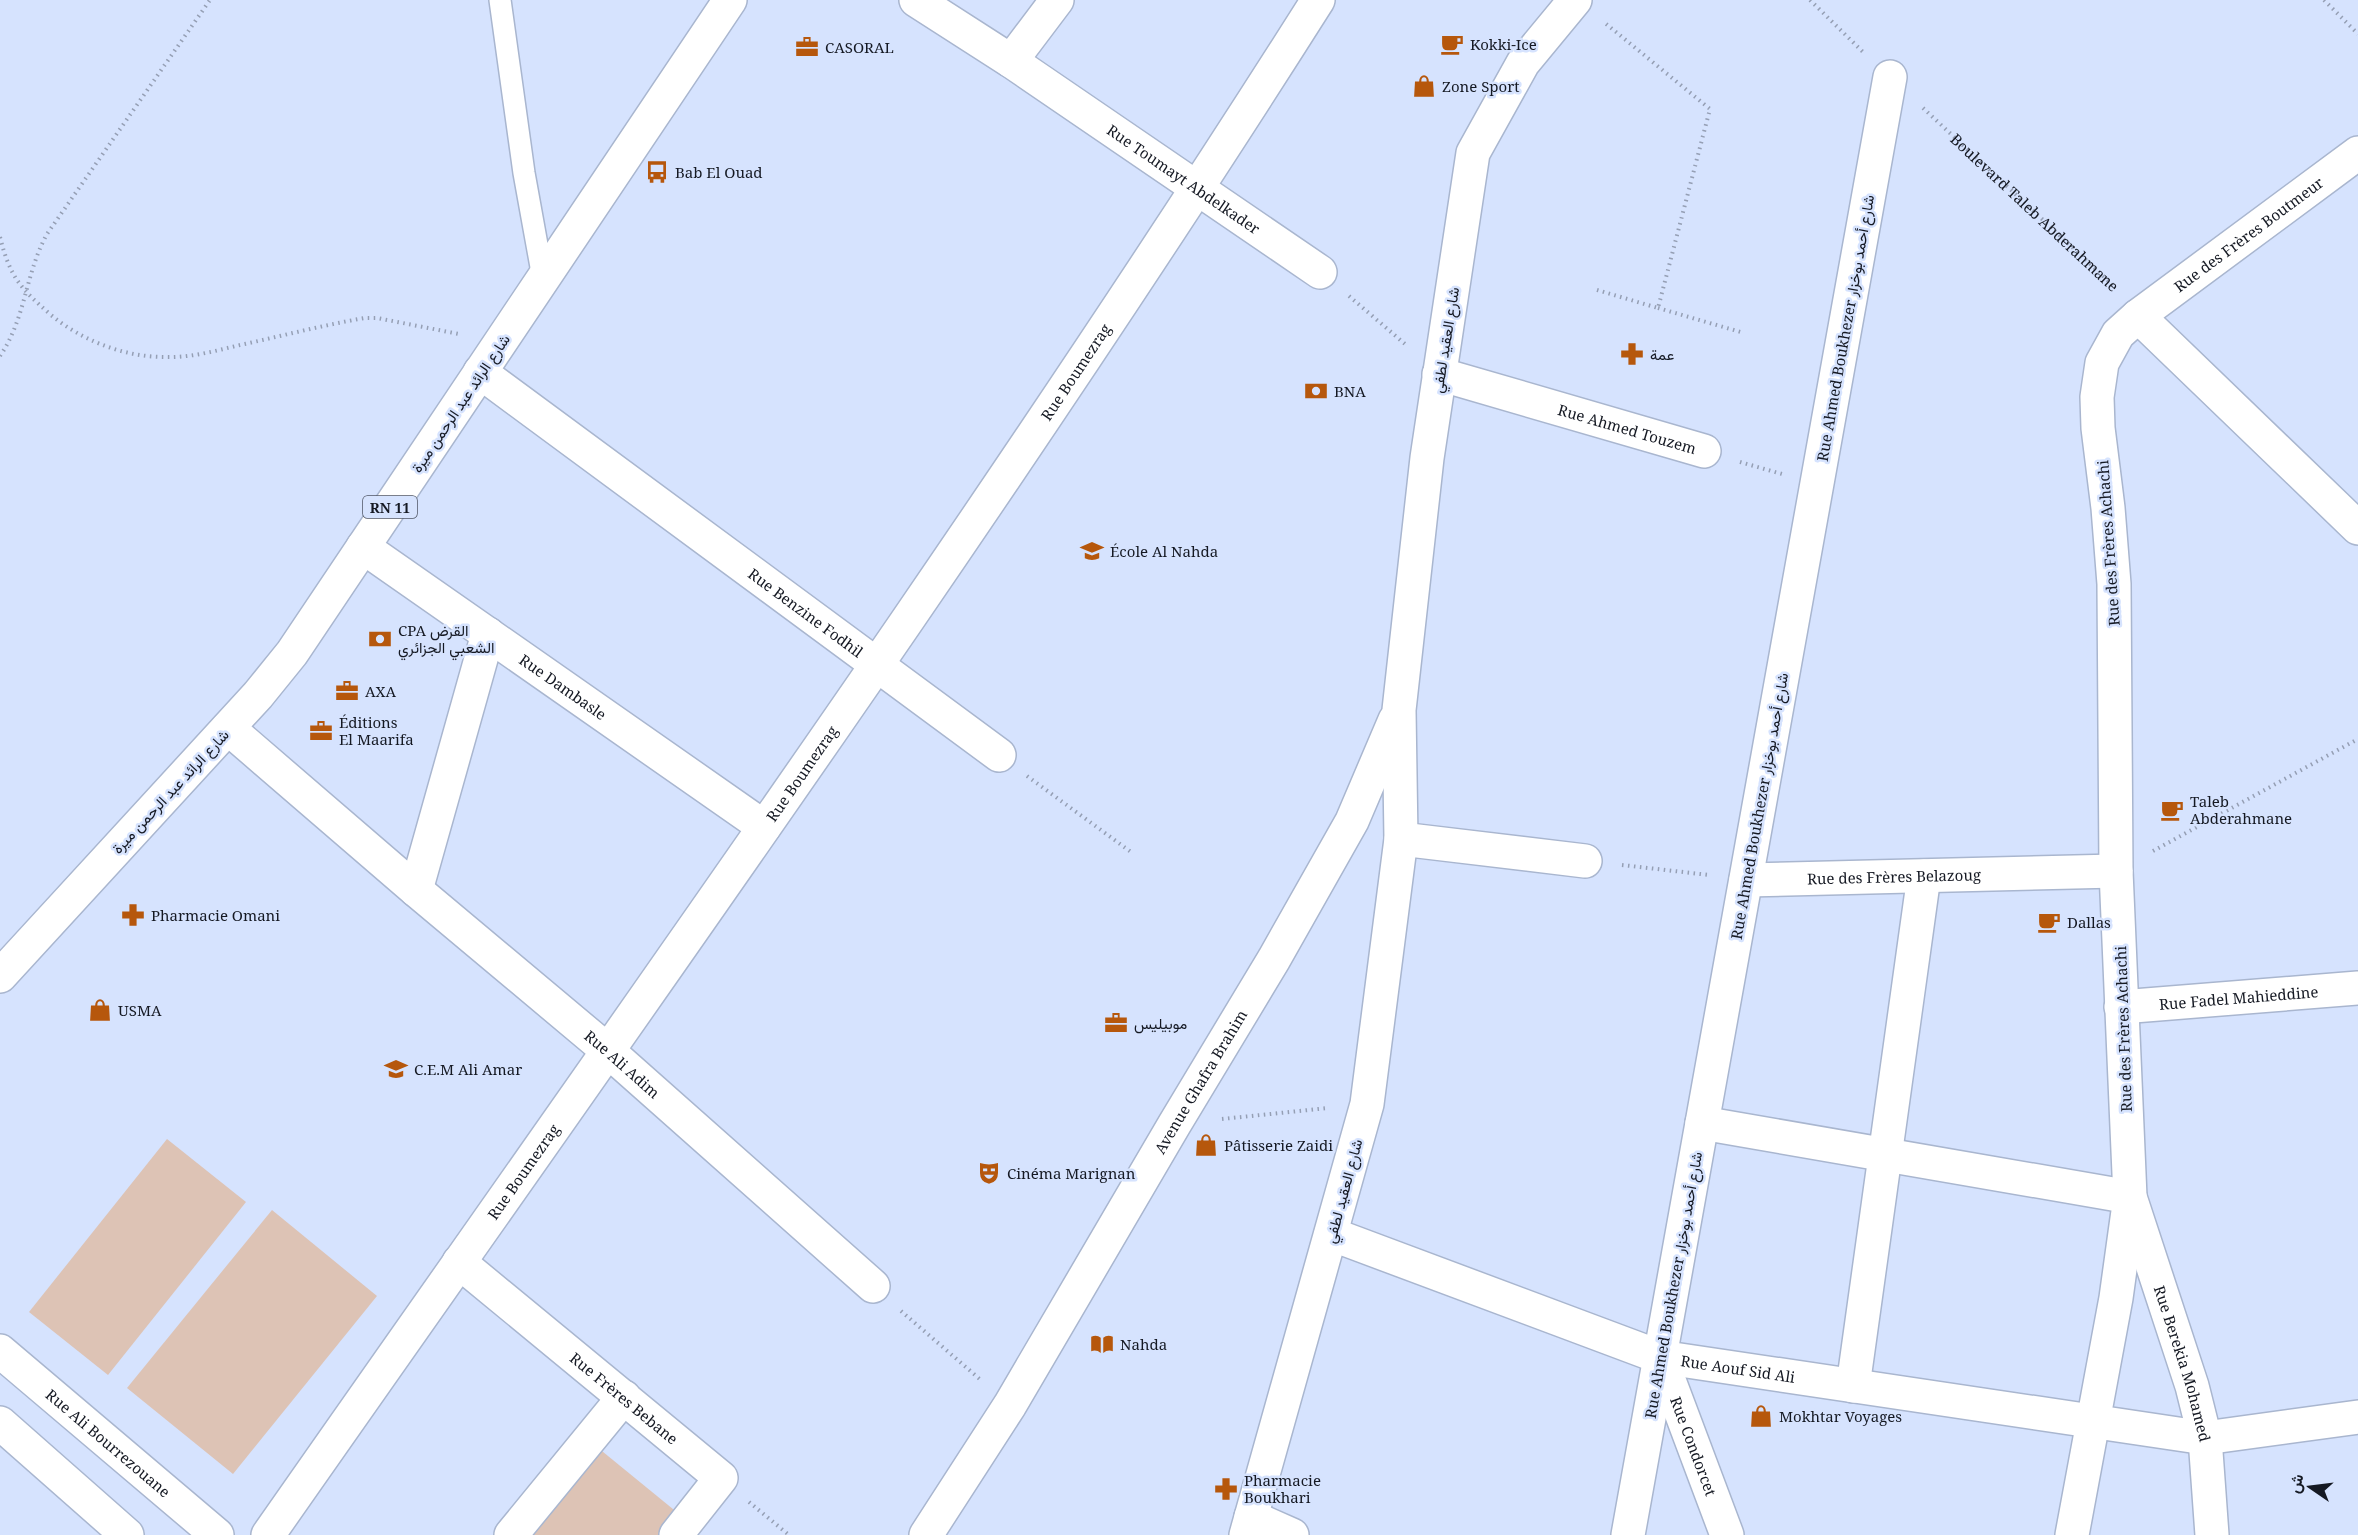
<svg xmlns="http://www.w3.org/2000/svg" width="2358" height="1535" viewBox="0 0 2358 1535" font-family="'Noto Serif',Vazirmatn,serif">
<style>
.green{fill:#ddc3b5}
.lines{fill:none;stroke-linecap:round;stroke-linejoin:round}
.lane-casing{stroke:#a9b6cf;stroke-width:24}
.street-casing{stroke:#a9b6cf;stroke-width:36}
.secondary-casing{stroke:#a9b6cf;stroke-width:36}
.primary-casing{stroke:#a9b6cf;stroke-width:36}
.path{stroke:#959fb4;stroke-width:4;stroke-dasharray:1.5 4.5;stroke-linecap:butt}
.lane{stroke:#fff;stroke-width:21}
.street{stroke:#fff;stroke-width:33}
.secondary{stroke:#fff;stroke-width:33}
.primary{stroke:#fff;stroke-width:33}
.labels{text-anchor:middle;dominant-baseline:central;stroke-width:5;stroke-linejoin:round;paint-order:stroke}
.shield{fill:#d6e3fe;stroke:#4f5665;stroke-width:1.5}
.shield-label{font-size:14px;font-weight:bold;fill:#151923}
.poi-label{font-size:15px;fill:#151923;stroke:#d6e3fe;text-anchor:start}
.street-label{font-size:15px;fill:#151923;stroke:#d6e3fe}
</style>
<rect width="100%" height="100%" fill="#d6e3fe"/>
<g class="green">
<path d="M167,1139L246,1202L108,1375L29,1312Z"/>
<path d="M272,1210L377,1296L233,1474L127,1388Z"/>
<path d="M597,1447L679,1514L662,1535H527Z"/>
</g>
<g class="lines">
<g class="lane-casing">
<path id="lane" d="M500,0L524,173L543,278"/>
</g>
<g class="street-casing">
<g id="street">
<path id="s2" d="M916,0L1011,61L1320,272"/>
<path d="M1011,61L1057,0"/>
<path d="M2138,316L2358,528"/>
<path id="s3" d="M480,372L999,755"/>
<path id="s4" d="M1439,374L1704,451"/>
<path id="s5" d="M363,547L764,827"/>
<path id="s6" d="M228,728L416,890L607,1050L873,1286"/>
<path d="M1401,839L1585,861"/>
<path id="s7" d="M1746,880L2116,871"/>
<path d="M416,890L488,634"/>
<path id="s8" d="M2121,1007L2358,988"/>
<path id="s9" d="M1702,1123L2130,1197L2192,1386L2205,1438L2212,1535"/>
<path id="s10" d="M1331,1234L1660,1357L2205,1438L2358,1417"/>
<path id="s11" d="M459,1262L721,1478L676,1535"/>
<path id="s12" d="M0,1351L217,1535"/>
<path id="s13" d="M1661,1359L1727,1535"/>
<path d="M1853,1386L1924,876"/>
<path d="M0,1423L127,1535"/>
<path d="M1251,1517L1292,1535"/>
<path id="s14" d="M268,1535C623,1027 986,524 1318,0"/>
<path d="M511,1535L624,1397"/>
<path d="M1628,1535L1890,77"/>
</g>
</g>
<g class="secondary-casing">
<g id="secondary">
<path id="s15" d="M926,1535L1010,1405L1174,1125L1274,959L1352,821L1395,720"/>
<path d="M1246,1535L1367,1104L1401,839L1399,710L1427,458L1473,153L1523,63L1575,0"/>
<path id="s16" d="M2072,1535L2116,1298L2130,1197L2116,871L2114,584L2108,508L2098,428L2097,397L2102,363L2118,334L2138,316L2358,153"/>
</g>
</g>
<g class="primary-casing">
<path id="primary" d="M0,976L258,695L292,653L730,0"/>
</g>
<g class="path">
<path d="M1810,0L1863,52"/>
<path d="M2324,0L2358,34"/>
<path id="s1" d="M1923,108L2115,287"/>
<path d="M0,237C10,277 20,288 51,315C81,340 124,357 164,357C190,358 215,351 240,345C282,336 323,325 365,318H377L459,334"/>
<path d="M1597,290L1658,308L1710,109L1605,23"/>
<path d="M1349,296L1405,344"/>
<path d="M1658,308L1744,333"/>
<path d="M0,356C26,318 25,274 47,234L210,0"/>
<path d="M1740,462L1782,474"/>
<path d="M1027,776L1131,852"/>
<path d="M2153,851L2358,739"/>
<path d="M1622,865L1709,875"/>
<path d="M1222,1119L1328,1108"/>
<path d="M901,1311L982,1381"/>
<path d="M749,1502L789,1535"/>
</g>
<use href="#lane" class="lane"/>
<use href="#street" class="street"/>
<use href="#secondary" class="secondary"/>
<use href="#primary" class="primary"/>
</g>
<defs>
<g id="cafe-bare" transform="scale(1.8)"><path d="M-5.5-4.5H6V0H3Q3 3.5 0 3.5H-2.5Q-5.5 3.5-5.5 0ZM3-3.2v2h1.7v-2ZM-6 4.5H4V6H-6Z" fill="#b6570c" stroke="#d6e3fe" stroke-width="2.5" paint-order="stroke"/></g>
<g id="office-bare" transform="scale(1.8)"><path d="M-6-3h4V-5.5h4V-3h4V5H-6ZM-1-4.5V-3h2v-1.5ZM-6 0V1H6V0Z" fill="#b6570c" stroke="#d6e3fe" stroke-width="2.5" paint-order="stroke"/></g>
<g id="shop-bare" transform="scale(1.8)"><path d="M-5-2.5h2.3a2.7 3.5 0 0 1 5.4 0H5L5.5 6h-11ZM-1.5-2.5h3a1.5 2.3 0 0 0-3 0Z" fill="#b6570c" stroke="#d6e3fe" stroke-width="2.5" paint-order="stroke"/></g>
<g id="bus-bare" transform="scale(1.8)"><path d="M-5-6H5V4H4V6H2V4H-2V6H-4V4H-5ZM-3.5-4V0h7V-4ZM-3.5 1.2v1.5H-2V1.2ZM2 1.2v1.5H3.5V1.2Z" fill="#b6570c" stroke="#d6e3fe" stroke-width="2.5" paint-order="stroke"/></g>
<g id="pharmacy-bare" transform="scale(1.8)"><path d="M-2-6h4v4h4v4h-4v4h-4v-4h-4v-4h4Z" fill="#b6570c" stroke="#d6e3fe" stroke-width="2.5" paint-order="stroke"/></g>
<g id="bank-bare" transform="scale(1.8)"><path d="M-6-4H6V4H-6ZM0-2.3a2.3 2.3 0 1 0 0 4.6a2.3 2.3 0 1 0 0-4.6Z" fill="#b6570c" stroke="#d6e3fe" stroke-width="2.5" paint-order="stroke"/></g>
<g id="school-bare" transform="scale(1.8)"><path d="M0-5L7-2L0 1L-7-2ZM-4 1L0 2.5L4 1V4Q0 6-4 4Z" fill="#b6570c" stroke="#d6e3fe" stroke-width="2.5" paint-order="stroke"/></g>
<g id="theatre-bare" transform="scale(1.8)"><path d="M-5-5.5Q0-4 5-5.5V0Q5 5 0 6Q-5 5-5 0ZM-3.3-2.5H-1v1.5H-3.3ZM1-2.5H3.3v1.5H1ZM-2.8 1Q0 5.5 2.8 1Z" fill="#b6570c" stroke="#d6e3fe" stroke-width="2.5" paint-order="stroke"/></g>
<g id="library-bare" transform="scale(1.8)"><path d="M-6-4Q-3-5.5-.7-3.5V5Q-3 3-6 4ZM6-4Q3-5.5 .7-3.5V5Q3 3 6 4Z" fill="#b6570c" stroke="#d6e3fe" stroke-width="2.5" paint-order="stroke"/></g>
</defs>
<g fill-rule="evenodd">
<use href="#cafe-bare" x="1452" y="44"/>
<use href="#office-bare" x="807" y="47"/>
<use href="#shop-bare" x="1424" y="86"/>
<use href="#bus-bare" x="657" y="172"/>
<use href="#pharmacy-bare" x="1632" y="354"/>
<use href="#bank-bare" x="1316" y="391"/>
<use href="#school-bare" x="1092" y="551"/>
<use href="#bank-bare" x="380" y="639"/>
<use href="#office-bare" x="347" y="691"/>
<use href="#office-bare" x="321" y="731"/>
<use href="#cafe-bare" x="2172" y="810"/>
<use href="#pharmacy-bare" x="133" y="915"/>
<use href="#cafe-bare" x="2049" y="922"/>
<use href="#shop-bare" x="100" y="1010"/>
<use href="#office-bare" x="1116" y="1023"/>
<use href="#school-bare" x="396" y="1069"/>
<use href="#shop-bare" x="1206" y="1145"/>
<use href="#theatre-bare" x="989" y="1173"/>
<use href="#library-bare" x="1102" y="1344"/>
<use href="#shop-bare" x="1761" y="1416"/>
<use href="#pharmacy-bare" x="1226" y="1489"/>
</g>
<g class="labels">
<rect class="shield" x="363" y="496" width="54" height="22" rx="4.5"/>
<g class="shield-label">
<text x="390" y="507">RN 11</text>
</g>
<g class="poi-label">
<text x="1470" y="44">Kokki-Ice</text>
<text x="825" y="47">CASORAL</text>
<text x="1442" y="86">Zone Sport</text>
<text x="675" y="172">Bab El Ouad</text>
<text x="1650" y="354">عمة</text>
<text x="1334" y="391">BNA</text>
<text x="1110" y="551">École Al Nahda</text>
<text x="398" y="630">CPA القرض<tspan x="398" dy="17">الشعبي الجزائري</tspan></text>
<text x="365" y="691">AXA</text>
<text x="339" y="722">Éditions<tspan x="339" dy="17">El Maarifa</tspan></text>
<text x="2190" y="801">Taleb<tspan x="2190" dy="17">Abderahmane</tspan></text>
<text x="151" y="915">Pharmacie Omani</text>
<text x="2067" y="922">Dallas</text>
<text x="118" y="1010">USMA</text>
<text x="1134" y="1023">موبيليس</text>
<text x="414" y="1069">C.E.M Ali Amar</text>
<text x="1224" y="1145">Pâtisserie Zaidi</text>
<text x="1007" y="1173">Cinéma Marignan</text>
<text x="1120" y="1344">Nahda</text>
<text x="1779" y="1416">Mokhtar Voyages</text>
<text x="1244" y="1480">Pharmacie<tspan x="1244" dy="17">Boukhari</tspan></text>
</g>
<g class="street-label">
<text stroke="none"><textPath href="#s2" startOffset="322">Rue Toumayt Abdelkader</textPath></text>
<text stroke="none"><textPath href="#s1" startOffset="153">Boulevard Taleb Abderahmane</textPath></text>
<text stroke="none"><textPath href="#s16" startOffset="1376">Rue des Frères Boutmeur</textPath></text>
<text transform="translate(1845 328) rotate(-80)">Rue Ahmed Boukhezer شارع أحمد بوخزار</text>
<text transform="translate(1445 340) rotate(-81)">شارع العقيد لطفي</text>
<text stroke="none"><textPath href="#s14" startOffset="1416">Rue Boumezrag</textPath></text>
<text transform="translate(460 403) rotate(-56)">شارع الرائد عبد الرحمن ميرة</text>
<text stroke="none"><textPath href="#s4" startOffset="196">Rue Ahmed Touzem</textPath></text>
<text transform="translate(2108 543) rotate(-94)">Rue des Frères Achachi</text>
<text stroke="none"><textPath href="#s3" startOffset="405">Rue Benzine Fodhil</textPath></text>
<text stroke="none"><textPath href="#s5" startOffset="244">Rue Dambasle</textPath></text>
<text stroke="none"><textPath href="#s14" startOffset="930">Rue Boumezrag</textPath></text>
<text transform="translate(170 791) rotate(-47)">شارع الرائد عبد الرحمن ميرة</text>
<text transform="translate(1759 806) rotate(-80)">Rue Ahmed Boukhezer شارع أحمد بوخزار</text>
<text stroke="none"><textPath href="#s7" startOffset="148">Rue des Frères Belazoug</textPath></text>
<text stroke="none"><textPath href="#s8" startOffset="118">Rue Fadel Mahieddine</textPath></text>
<text transform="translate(2123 1029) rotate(-92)">Rue des Frères Achachi</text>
<text stroke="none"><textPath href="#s6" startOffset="518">Rue Ali Adim</textPath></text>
<text stroke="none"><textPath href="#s15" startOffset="530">Avenue Ghafra Brahim</textPath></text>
<text stroke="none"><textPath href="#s14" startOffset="444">Rue Boumezrag</textPath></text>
<text transform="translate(1343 1191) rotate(-75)">شارع العقيد لطفي</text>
<text transform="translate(1673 1285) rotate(-80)">Rue Ahmed Boukhezer شارع أحمد بوخزار</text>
<text stroke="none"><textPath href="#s9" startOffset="609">Rue Berekia Mohamed</textPath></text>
<text stroke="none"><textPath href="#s10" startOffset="430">Rue Aouf Sid Ali</textPath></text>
<text stroke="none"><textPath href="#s11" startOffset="214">Rue Frères Bebane</textPath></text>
<text stroke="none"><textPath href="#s12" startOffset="142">Rue Ali Bourrezouane</textPath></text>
<text stroke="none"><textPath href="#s13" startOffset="93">Rue Condorcet</textPath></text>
</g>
</g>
<g transform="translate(2310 1487) rotate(284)" stroke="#d6e3fe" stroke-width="4.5" paint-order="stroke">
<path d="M0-4.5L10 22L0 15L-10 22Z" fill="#151923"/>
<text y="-9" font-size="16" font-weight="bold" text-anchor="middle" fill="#151923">ش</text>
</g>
</svg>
